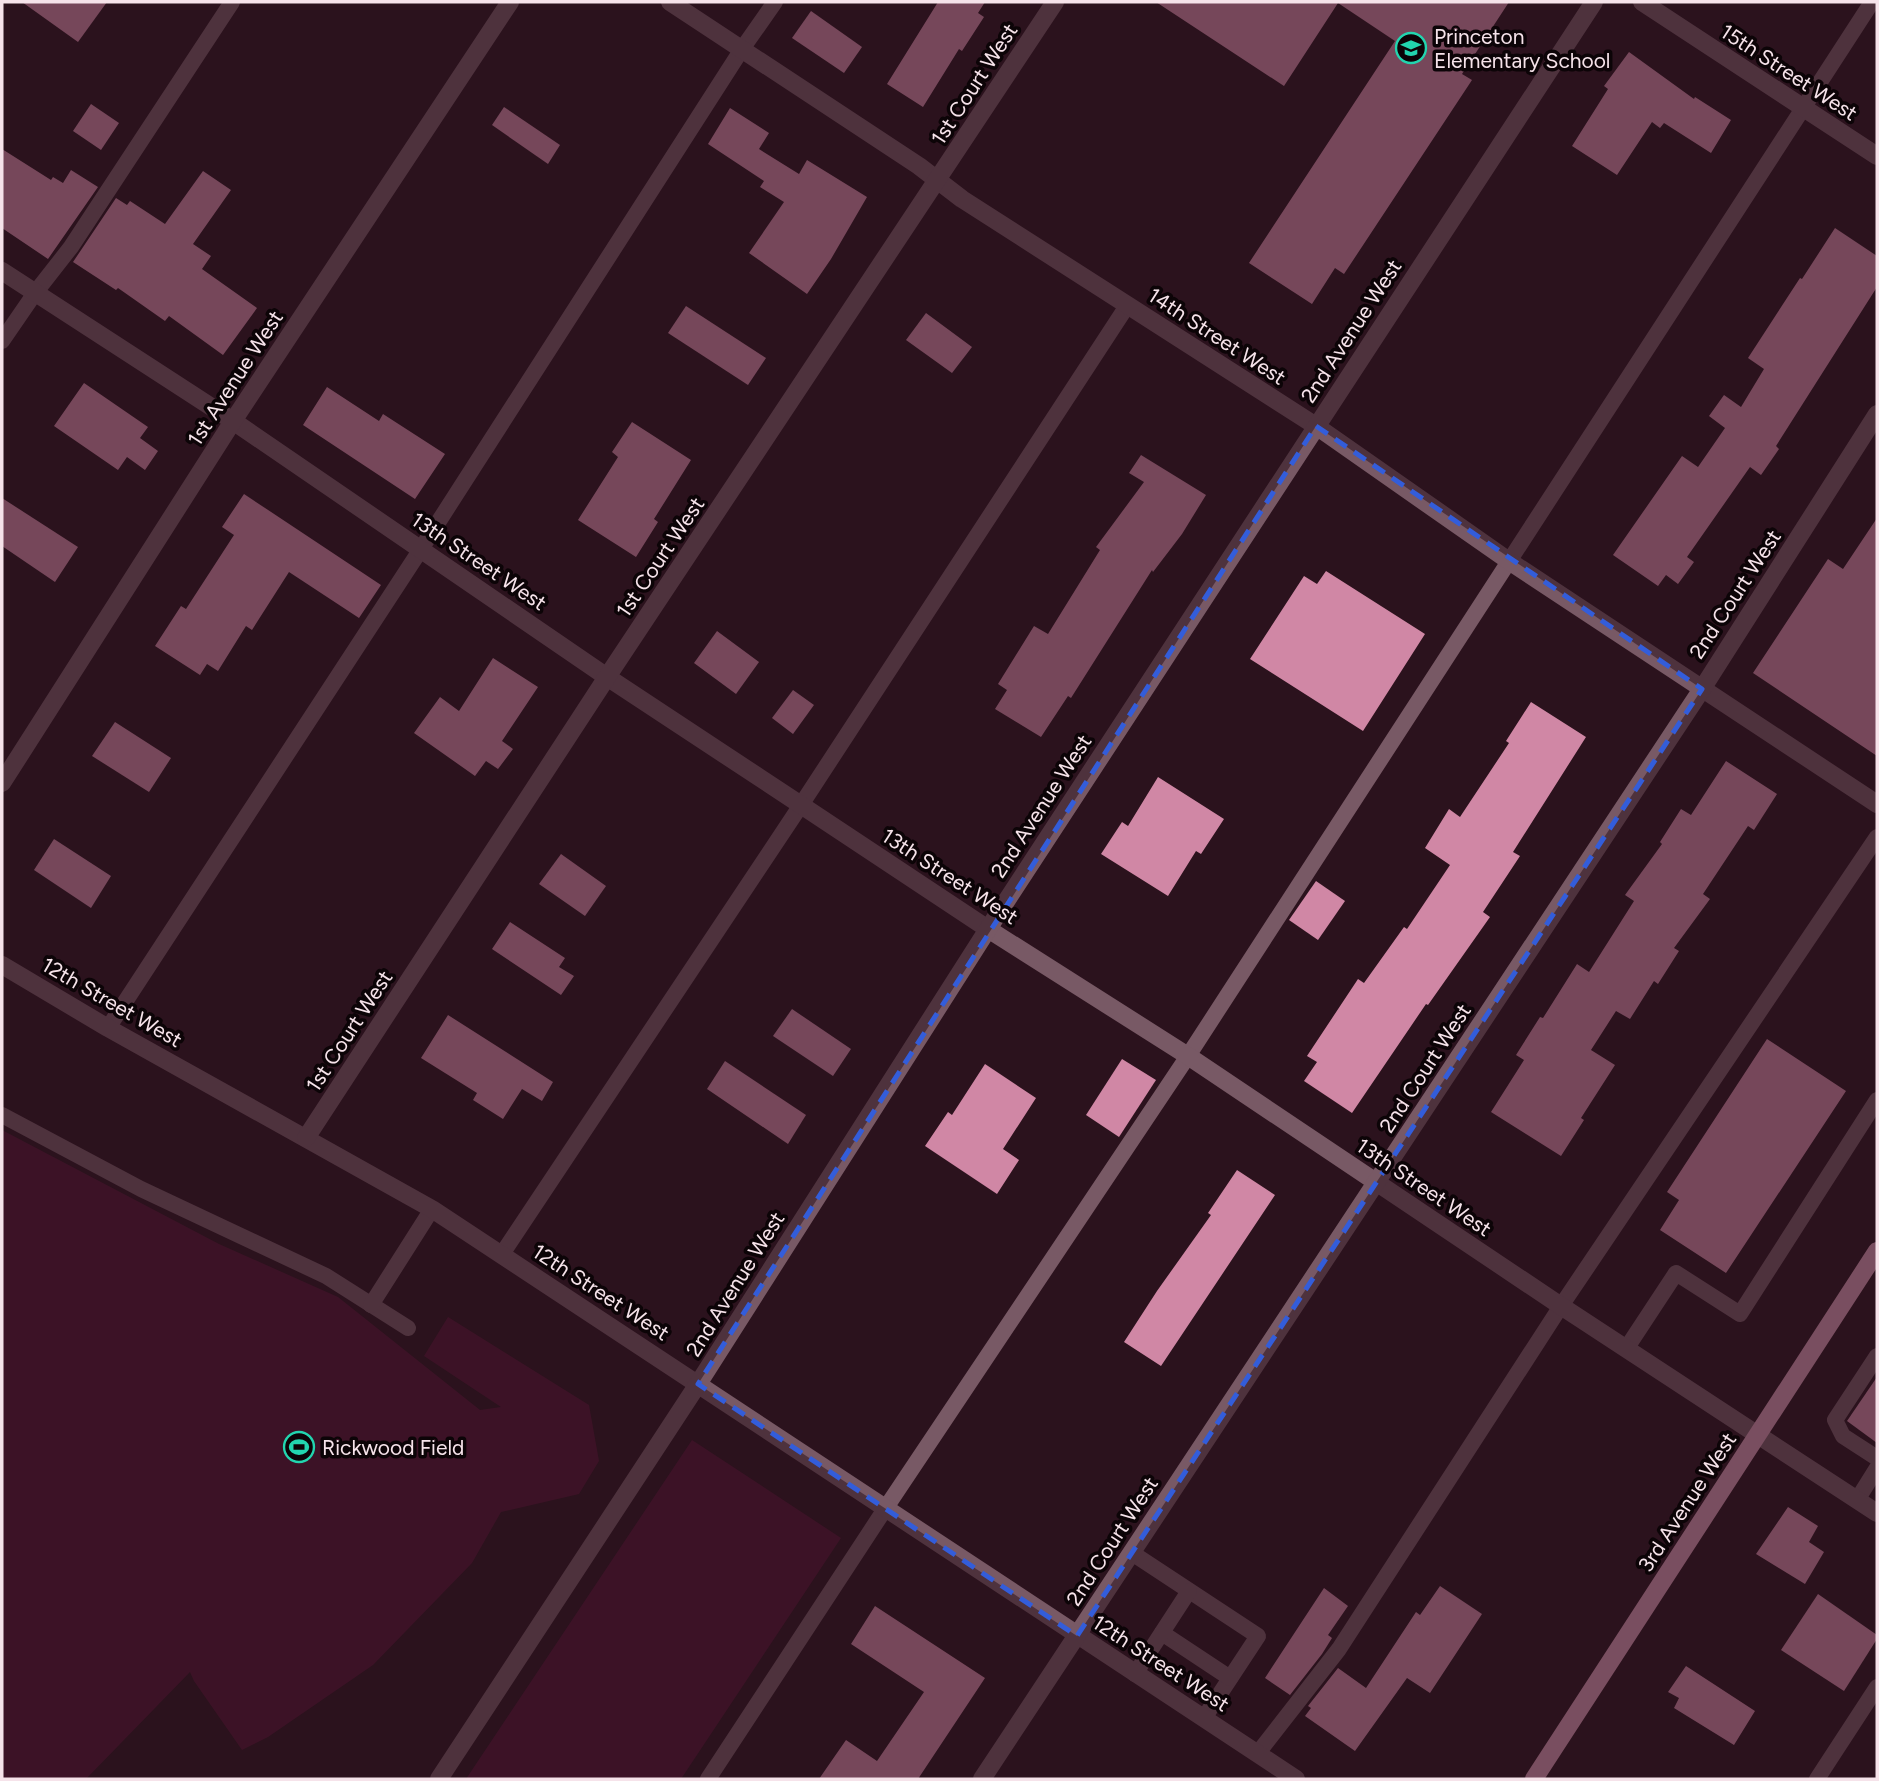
<svg xmlns="http://www.w3.org/2000/svg" width="1879" height="1781" viewBox="0 0 1879 1781" font-family="Figtree,sans-serif">
<style>
.green{fill:#501332}
.building{fill:#d087a5}
.lines{fill:none;stroke-linecap:round;stroke-linejoin:round}
.service{stroke:#785965;stroke-width:16}
.minor{stroke:#785965;stroke-width:18}
.primary{stroke:#d797b1;stroke-width:18}
.marked{fill:none;stroke:#335dda;stroke-width:5;stroke-dasharray:14 9;stroke-linejoin:round}
.labels{text-anchor:middle;dominant-baseline:central;stroke-width:7;stroke-linejoin:round;paint-order:stroke}
.poi-label{font-size:21px;fill:#f6e3ea;stroke:#0c0407;text-anchor:start}
.street-label{font-size:21px;fill:#f6e3ea;stroke:#0c0407}
</style>
<rect width="100%" height="100%" fill="#2b121d"/>
<g class="green">
<path d="M2,1130L219,1244L338,1297L480,1410L501,1407L424,1356L448,1317L589,1405L599,1461L579,1494L501,1512L472,1563L373,1665L268,1737L242,1750L194,1681L190,1672L86,1779H2Z"/>
<path d="M692,1440L841,1538L681,1779H466Z"/>
</g>
<g class="building">
<path d="M22,2H107L78,42Z"/>
<path d="M938,2H985L978,13L984,17L962,51L959,49L923,107L887,84Z"/>
<path d="M1156,2H1509L1462,74L1472,80L1344,274L1335,268L1312,304L1249,263L1395,41L1338,3L1284,86Z"/>
<path d="M811,11L862,47L844,73L792,38Z"/>
<path d="M1629,52L1694,99L1695,97L1731,120L1711,153L1664,123L1660,128L1652,122L1617,175L1572,146L1608,89L1604,86Z"/>
<path d="M91,104L119,123L101,150L73,131Z"/>
<path d="M504,107L560,145L548,164L492,125Z"/>
<path d="M730,108L769,133L759,149L799,174L807,160L867,197L831,259L807,294L749,253L784,202L760,187L764,181L708,144Z"/>
<path d="M2,149L51,180L53,177L63,183L71,170L98,187L48,259L2,228Z"/>
<path d="M203,171L231,190L193,244L211,256L202,269L257,308L223,355L169,316L165,321L118,288L116,290L73,262L116,198L127,205L130,201L165,224Z"/>
<path d="M1835,228L1877,256V287L1776,446L1779,449L1761,475L1750,467L1687,557L1694,562L1678,584L1666,575L1658,586L1613,555L1682,456L1698,467L1725,428L1709,416L1724,395L1741,407L1764,369L1748,358L1800,278L1802,279Z"/>
<path d="M686,306L766,358L748,385L668,333Z"/>
<path d="M926,313L972,347L952,373L906,340Z"/>
<path d="M84,383L148,427L140,438L158,451L145,470L127,457L118,470L54,426Z"/>
<path d="M327,387L379,421L383,414L445,454L415,499L303,425Z"/>
<path d="M632,422L691,460L654,519L658,522L636,557L578,520L618,457L612,452Z"/>
<path d="M1141,455L1206,495L1182,534L1153,572L1152,570L1071,698L1068,696L1041,737L995,709L1007,690L998,684L1034,626L1048,634L1100,550L1096,547L1144,482L1129,473Z"/>
<path d="M244,494L381,585L359,618L289,572L252,630L246,626L218,671L207,664L200,675L155,646L181,606L186,609L234,535L222,527Z"/>
<path d="M2,498L78,547L55,582L2,546Z"/>
<path d="M1877,518V756L1753,673L1828,559L1843,569Z"/>
<path d="M1326,571L1425,634L1363,731L1250,659L1304,576L1317,584Z"/>
<path d="M717,631L759,662L736,694L694,663Z"/>
<path d="M493,658L538,687L502,741L513,749L498,769L486,761L475,776L414,733L440,697L459,711Z"/>
<path d="M793,690L814,705L793,734L772,718Z"/>
<path d="M1531,702L1586,737L1513,852L1520,856L1483,912L1490,917L1428,1005L1426,1004L1352,1113L1304,1081L1317,1062L1307,1056L1358,979L1364,983L1404,927L1407,929L1450,865L1425,848L1449,809L1460,817L1509,743L1506,741Z"/>
<path d="M115,722L171,758L149,792L92,756Z"/>
<path d="M1726,761L1777,794L1754,830L1748,826L1703,894L1710,899L1674,948L1679,951L1658,984L1654,981L1630,1019L1616,1011L1591,1050L1615,1065L1581,1118L1584,1120L1561,1156L1491,1112L1524,1060L1516,1055L1540,1017L1543,1018L1577,964L1589,972L1634,901L1625,895L1662,844L1660,842L1681,809L1691,815Z"/>
<path d="M1158,777L1224,819L1201,854L1196,851L1168,896L1101,854L1122,822L1128,826Z"/>
<path d="M54,839L111,876L91,908L34,870Z"/>
<path d="M561,854L606,886L585,916L539,884Z"/>
<path d="M1316,881L1345,901L1318,940L1289,920Z"/>
<path d="M510,922L565,958L559,967L574,976L561,995L492,949Z"/>
<path d="M792,1009L851,1049L833,1076L773,1036Z"/>
<path d="M448,1015L553,1082L542,1101L522,1089L503,1119L473,1100L477,1093L421,1058Z"/>
<path d="M1767,1039L1846,1091L1726,1273L1660,1230L1679,1200L1667,1192Z"/>
<path d="M1122,1059L1156,1080L1119,1137L1086,1115Z"/>
<path d="M725,1061L806,1115L788,1144L707,1089Z"/>
<path d="M985,1064L1036,1098L1003,1149L1019,1160L997,1194L925,1146L948,1112L952,1115Z"/>
<path d="M1237,1170L1275,1195L1161,1366L1124,1342L1157,1291L1211,1215L1208,1213Z"/>
<path d="M1877,1377V1443L1847,1421Z"/>
<path d="M1788,1507L1818,1526L1809,1542L1824,1552L1805,1584L1756,1554Z"/>
<path d="M1440,1586L1482,1614L1430,1693L1407,1678L1355,1751L1305,1716L1311,1708L1308,1706L1338,1668L1366,1688L1416,1612L1420,1615Z"/>
<path d="M1324,1588L1348,1606L1328,1635L1332,1638L1322,1654L1290,1695L1265,1678Z"/>
<path d="M1818,1594L1877,1635V1639L1844,1691L1781,1650Z"/>
<path d="M875,1606L985,1678L918,1779H819L846,1740L877,1761L924,1692L851,1644Z"/>
<path d="M1686,1666L1755,1711L1734,1745L1674,1708L1679,1698L1668,1692Z"/>
</g>
<g class="lines">
<g class="service">
<path d="M2,341L35,293L71,247L232,2"/>
<path d="M108,1028L421,549L742,49L775,2"/>
<path d="M2,1115L141,1189L326,1276L408,1328"/>
<path d="M502,1254L801,805L1127,306"/>
<path d="M371,1305L432,1209"/>
<path d="M1626,1349L1676,1273L1740,1314L1877,1100"/>
<path d="M1877,1356L1835,1420L1843,1436L1877,1458"/>
<path d="M1857,1500L1877,1468"/>
<path d="M1132,1553L1258,1636L1204,1718"/>
<path d="M1162,1633L1230,1678"/>
<path d="M1135,1674L1189,1591"/>
<path d="M1258,1753L1339,1649L1561,1306L1877,837"/>
<path d="M708,1779L885,1509L1188,1056L1872,2"/>
<path d="M1817,1779L1877,1687"/>
</g>
<g class="minor">
<path d="M670,2L919,166L962,199L1316,426L1509,561L1877,804"/>
<path d="M1642,2L1877,156"/>
<path d="M2,271L233,421L607,677L801,805L988,929L1188,1056L1561,1306L1877,1513"/>
<path d="M2,783L233,421L510,2"/>
<path d="M2,965L108,1028L432,1209L1296,1779"/>
<path d="M306,1138L607,677L1055,2"/>
<path d="M439,1779L698,1384L988,929L1594,2"/>
<path d="M982,1779L1702,689L1877,414"/>
</g>
<path class="primary" d="M1534,1779L1877,1251"/>
</g>
<path d="M0 0H1879V1781H0ZM1316,426L1702,689L1077,1636L698,1384Z" fill="#2b121d" fill-opacity=".55" fill-rule="evenodd"/>
<path class="marked" d="M1316,426L1702,689L1077,1636L698,1384Z"/>
<defs>
<g id="school-ring" transform="scale(1.575)"><circle r="9.5" fill="#0c0407" stroke="#22d5af" stroke-width="1.5"/><path d="M0-5L7-2L0 1L-7-2ZM-4 1L0 2.5L4 1V4Q0 6-4 4Z" fill="#22d5af"/></g>
<g id="stadium-ring" transform="scale(1.575)"><circle r="9.5" fill="#0c0407" stroke="#22d5af" stroke-width="1.5"/><path d="M0-5a6.5 5 0 1 0 0 10a6.5 5 0 1 0 0-10ZM-3.5-1.8h7v3.6h-7Z" fill="#22d5af"/></g>
</defs>
<g fill-rule="evenodd">
<use href="#school-ring" x="1411" y="48"/>
<use href="#stadium-ring" x="299" y="1447"/>
</g>
<g class="labels">
<g class="poi-label">
<text x="1434" y="36">Princeton<tspan x="1434" dy="24">Elementary School</tspan></text>
<text x="322" y="1447">Rickwood Field</text>
</g>
<g class="street-label">
<text transform="translate(1789 72) rotate(33)">15th Street West</text>
<text transform="translate(974 84) rotate(-57)">1st Court West</text>
<text transform="translate(1351 331) rotate(-57)">2nd Avenue West</text>
<text transform="translate(1217 336) rotate(33)">14th Street West</text>
<text transform="translate(235 378) rotate(-57)">1st Avenue West</text>
<text transform="translate(660 557) rotate(-56)">1st Court West</text>
<text transform="translate(479 561) rotate(34)">13th Street West</text>
<text transform="translate(1735 594) rotate(-57)">2nd Court West</text>
<text transform="translate(1041 806) rotate(-57)">2nd Avenue West</text>
<text transform="translate(950 876) rotate(33)">13th Street West</text>
<text transform="translate(112 1002) rotate(30)">12th Street West</text>
<text transform="translate(349 1031) rotate(-57)">1st Court West</text>
<text transform="translate(1425 1068) rotate(-57)">2nd Court West</text>
<text transform="translate(1424 1187) rotate(34)">13th Street West</text>
<text transform="translate(735 1284) rotate(-58)">2nd Avenue West</text>
<text transform="translate(601 1292) rotate(33)">12th Street West</text>
<text transform="translate(1687 1502) rotate(-57)">3rd Avenue West</text>
<text transform="translate(1112 1541) rotate(-57)">2nd Court West</text>
<text transform="translate(1161 1663) rotate(33)">12th Street West</text>
</g>
</g>
<rect width="1879" height="1781" fill="none" stroke="#f6e3ea" stroke-width="7"/>
</svg>
